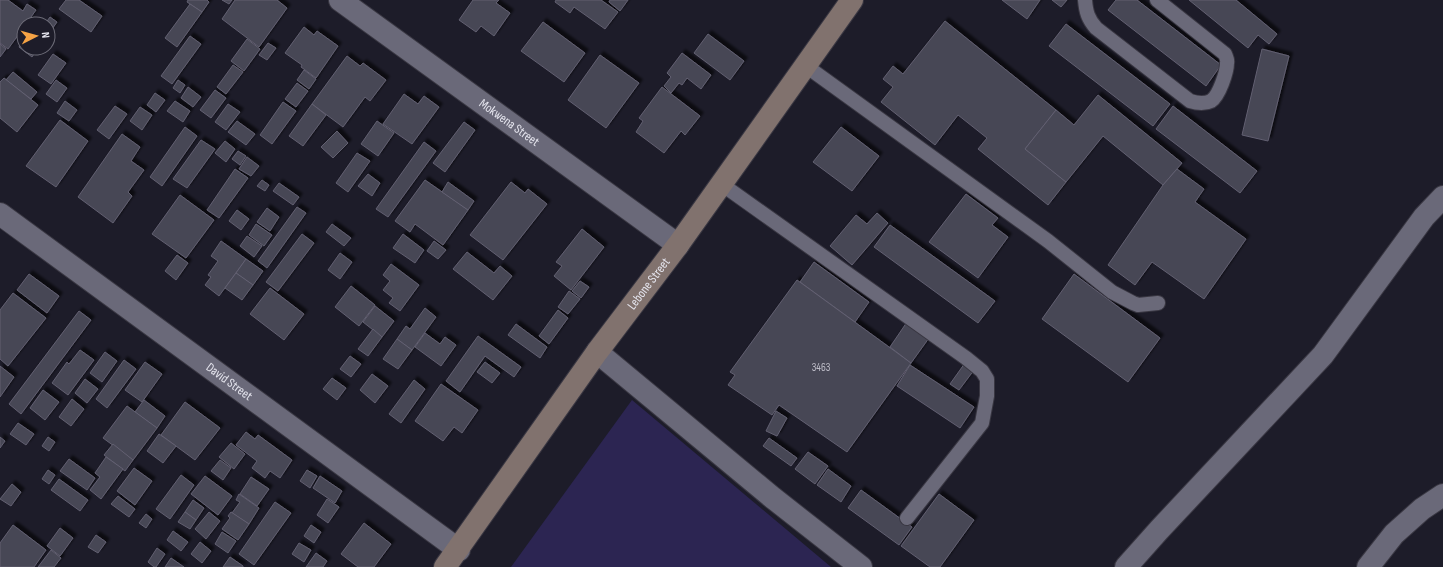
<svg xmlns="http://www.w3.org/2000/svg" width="1443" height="567" viewBox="0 0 1443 567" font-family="'Sofia Sans Condensed',sans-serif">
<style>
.green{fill:#2c2552}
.building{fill:#474655;stroke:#626071;filter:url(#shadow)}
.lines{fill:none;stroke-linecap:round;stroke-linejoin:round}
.lane-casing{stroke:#393742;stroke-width:16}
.street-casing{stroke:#393742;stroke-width:24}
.secondary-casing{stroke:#393742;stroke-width:24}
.lane{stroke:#6a6979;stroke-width:14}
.street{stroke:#6a6979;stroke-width:22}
.secondary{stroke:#81726e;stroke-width:22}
.labels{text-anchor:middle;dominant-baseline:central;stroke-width:3;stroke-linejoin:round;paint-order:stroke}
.number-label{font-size:11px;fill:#bebdc8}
.street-label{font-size:13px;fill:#e5e5ee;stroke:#1d1c29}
</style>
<defs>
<filter id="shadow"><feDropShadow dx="3.5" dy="-3.5" stdDeviation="1" flood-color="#0009"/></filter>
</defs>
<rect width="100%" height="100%" fill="#1d1c29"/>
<path class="green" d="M632,400L831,567H511Z"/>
<g class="building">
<path d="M0,0H8L23,11L27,4L36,10L26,24H24V27L8,49L0,43Z"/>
<path d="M66,0H79L102,16L91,32L59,9Z"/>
<path d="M188,0H207L209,2L202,12L187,2Z"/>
<path d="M222,0H232L229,4Z"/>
<path d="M235,0H277L287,8L259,47L222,19Z"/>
<path d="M473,0H499L496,3L510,13L494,36L481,26L476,32L459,20Z"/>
<path d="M556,0H601L618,12L605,29L574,7L570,13L555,2Z"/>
<path d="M610,0H628L620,11L609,2Z"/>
<path d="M1002,0H1040L1027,19Z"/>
<path d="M1052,0H1067L1061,7Z"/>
<path d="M1116,0H1137L1221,65L1206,86L1108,10Z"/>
<path d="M1189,0H1236L1277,34L1269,44L1258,35L1248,48Z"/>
<path d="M190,4L202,12L177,47L165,38Z"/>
<path d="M50,17L57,22L50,32L48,31V24H45Z"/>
<path d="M945,21L1056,110L1025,149L1066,182L1048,205L978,149L987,138L958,115L935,145L881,102L893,87L883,79L893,66L903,74Z"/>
<path d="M543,22L585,53L564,82L521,51Z"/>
<path d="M1066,24L1170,104L1153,126L1049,46Z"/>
<path d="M304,27L314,35L317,31L338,46L316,78L301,67L302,65L285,53Z"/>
<path d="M708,34L744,61L730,80L694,53Z"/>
<path d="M190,36L201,44L172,84L161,76Z"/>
<path d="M24,39V48H38L32,57L19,47Z"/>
<path d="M247,39L260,49L244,71L231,61Z"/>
<path d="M268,43L276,48L267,60L259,55Z"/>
<path d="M0,44L6,49L0,57Z"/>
<path d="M1262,49L1289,56L1268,141L1242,135Z"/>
<path d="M682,53L711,75L701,89L687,78L682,85L679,83L671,93L664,86L671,77L667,73Z"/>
<path d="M53,54L66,63L51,84L38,75Z"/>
<path d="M600,55L639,83L606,128L568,100Z"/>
<path d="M347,56L360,66L363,63L386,80L370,101L365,97L343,127L312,104Z"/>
<path d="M233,65L243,72L226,94L217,87Z"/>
<path d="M304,70L316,79L309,89L297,80Z"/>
<path d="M13,72L37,92L31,99L6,80Z"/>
<path d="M4,78L38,105L17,132L0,118V82Z"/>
<path d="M56,80L67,88L57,102L46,94Z"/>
<path d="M178,80L185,85L180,93L173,88Z"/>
<path d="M297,83L308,91L296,107L285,99Z"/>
<path d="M188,87L201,97L193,107L181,98Z"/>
<path d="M662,87L700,116L685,135L681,131L664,153L636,132L643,121L639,118Z"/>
<path d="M215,90L226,98L211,118L200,110Z"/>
<path d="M155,93L165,100L156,112L147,105Z"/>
<path d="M404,94L418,104L424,96L439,107L412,144L383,124Z"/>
<path d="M1098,95L1182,163L1163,185L1103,136L1066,182L1025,149L1056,110L1074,125Z"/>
<path d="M65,101L77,110L69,121L57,113Z"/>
<path d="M175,101L190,111L183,122L167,111Z"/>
<path d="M283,102L296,111L272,144L260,135Z"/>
<path d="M228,104L240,112L226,130L215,122Z"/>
<path d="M312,104L326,115L303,146L289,136Z"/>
<path d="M115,106L127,114L109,139L97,130Z"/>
<path d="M1173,106L1257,171L1240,193L1156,129Z"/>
<path d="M140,107L152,115L142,130L130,121Z"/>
<path d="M60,120L88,141L56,187L26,166Z"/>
<path d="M237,121L255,134L246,145L228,132Z"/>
<path d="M377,121L394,133L378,156L361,144Z"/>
<path d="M464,122L475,130L445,172L433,163Z"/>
<path d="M185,127L197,136L162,186L150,177Z"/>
<path d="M841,127L879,156L852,191L813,162Z"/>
<path d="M337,131L348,143L333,158L321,147Z"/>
<path d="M122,134L140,147L131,161L144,170L128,192L132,196L113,223L78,197Z"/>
<path d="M201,140L215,149L187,188L173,179Z"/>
<path d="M225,141L235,149L226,162L215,153Z"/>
<path d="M424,142L436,151L388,217L376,209Z"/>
<path d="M238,151L246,156L240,165L232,159Z"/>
<path d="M357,153L370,161L348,192L336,183Z"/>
<path d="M247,157L259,166L251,176L239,169Z"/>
<path d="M235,169L248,178L219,218L207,210Z"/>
<path d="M1177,169L1204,189L1195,202L1246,239L1204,299L1152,262L1135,285L1108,265L1163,185Z"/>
<path d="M368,174L380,183L372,196L358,186Z"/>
<path d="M262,180L269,185L265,191L257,186Z"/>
<path d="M425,180L468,210L443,245L415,224L410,232L395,221Z"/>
<path d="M448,182L474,201L468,210L442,192Z"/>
<path d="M511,182L525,193L528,189L547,204L503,260L470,235Z"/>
<path d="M279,183L299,197L293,205L273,191Z"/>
<path d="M966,194L998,218L992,225L1008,237L978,278L929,242Z"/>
<path d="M180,195L214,220L186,258L152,234Z"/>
<path d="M297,207L306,213L267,268L258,261Z"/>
<path d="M267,208L279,217L270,231L257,222Z"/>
<path d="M237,210L249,219L241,230L229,221Z"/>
<path d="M877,213L888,223L852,265L830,246L856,215L867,224Z"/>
<path d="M256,224L272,235L264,246L249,235Z"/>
<path d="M332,224L351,238L344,246L326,232Z"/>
<path d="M890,225L995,301L978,323L874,247Z"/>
<path d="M582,229L604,247L571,290L554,276L562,266L556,262Z"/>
<path d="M302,234L314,243L278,291L266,282Z"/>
<path d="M403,234L424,250L415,263L393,248Z"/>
<path d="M247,236L262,246L254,257L240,246Z"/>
<path d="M221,241L246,259L219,296L205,285L211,277L208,275L218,261L211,256Z"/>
<path d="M434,241L446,250L438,259L427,251Z"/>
<path d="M467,252L494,273L500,266L512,276L493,300L453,269Z"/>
<path d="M340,253L352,262L340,279L328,270Z"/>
<path d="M177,255L188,263L176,280L165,271Z"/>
<path d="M246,259L263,271L253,285L236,273Z"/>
<path d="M814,262L869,302L855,322L800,282Z"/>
<path d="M391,264L419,285L400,311L389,303L393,298L383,290L390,281L383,275Z"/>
<path d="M236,273L253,285L242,300L225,288Z"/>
<path d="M29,274L59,296L47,313L17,290Z"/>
<path d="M1074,274L1160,338L1128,382L1042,319Z"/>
<path d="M797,280L911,363L847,452L779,405L772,415L728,385L735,375L730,372Z"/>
<path d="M580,281L589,287L581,298L572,291Z"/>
<path d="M351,286L375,305L359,326L335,307Z"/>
<path d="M270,288L304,314L284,340L250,314Z"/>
<path d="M569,291L580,299L568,314L558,307Z"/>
<path d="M13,293L46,318L8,366L0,359V310Z"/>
<path d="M375,306L394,321L382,337L363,322Z"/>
<path d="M425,308L436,317L412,350L397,339L406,326L410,329Z"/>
<path d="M558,310L568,318L549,344L539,336Z"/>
<path d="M79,311L91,320L21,414L9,404Z"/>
<path d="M907,322L929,338L911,363L890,347Z"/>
<path d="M516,324L547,347L540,358L508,335Z"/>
<path d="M373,329L382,337L368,356L358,349Z"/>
<path d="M425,333L440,344L445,337L456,345L441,366L415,347Z"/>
<path d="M478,336L521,367L514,377L485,356L460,392L446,381Z"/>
<path d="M397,339L412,350L398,369L383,359Z"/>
<path d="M80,350L94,360L68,395L52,383L67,362L69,364Z"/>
<path d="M105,352L117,361L102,382L90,373Z"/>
<path d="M350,356L361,364L351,377L340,369Z"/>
<path d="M124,360L136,369L107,408L96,399Z"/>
<path d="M145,362L162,374L142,402L125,390Z"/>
<path d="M485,362L500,373L492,383L477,372Z"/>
<path d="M965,363L974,370L959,390L950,384Z"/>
<path d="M910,365L974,407L960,428L897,386Z"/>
<path d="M0,366L14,377L0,397Z"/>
<path d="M372,374L388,386L375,403L360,390Z"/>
<path d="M332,378L346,388L337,400L323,389Z"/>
<path d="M85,379L98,389L87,403L75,393Z"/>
<path d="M414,380L425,389L401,423L389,414Z"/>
<path d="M441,384L478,410L462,433L454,427L443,441L415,421Z"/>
<path d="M43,390L59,402L45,420L30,408Z"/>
<path d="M72,399L84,409L71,426L59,417Z"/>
<path d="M144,400L165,416L157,428L135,412Z"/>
<path d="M185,402L220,428L195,460L161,435Z"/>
<path d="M127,406L157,428L133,460L103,438Z"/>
<path d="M776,411L787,418L777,436L766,431Z"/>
<path d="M18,423L34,434L26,445L10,434Z"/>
<path d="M246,432L255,439L258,435L292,460L280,478L270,471L265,478L252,468L257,461L236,445Z"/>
<path d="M159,434L176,446L163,463L147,451Z"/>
<path d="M0,437L5,441L0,448Z"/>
<path d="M48,437L55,442L49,451L42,446Z"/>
<path d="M769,438L797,458L791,466L763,446Z"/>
<path d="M231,443L245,454L234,469L219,457Z"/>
<path d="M113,444L133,460L125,471L104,455Z"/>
<path d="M808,452L828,466L815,484L795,469Z"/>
<path d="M106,457L123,469L101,499L90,490L100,477L95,473Z"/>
<path d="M69,459L95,478L87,490L60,471Z"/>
<path d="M220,460L231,468L223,480L211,471Z"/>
<path d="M134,468L152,481L135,505L117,491Z"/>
<path d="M828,469L851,486L841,502L817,485Z"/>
<path d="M48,470L55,475L49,484L42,479Z"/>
<path d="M307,470L317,476L310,488L300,481Z"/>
<path d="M181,475L194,485L170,519L156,509Z"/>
<path d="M205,476L232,496L218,515L191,494Z"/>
<path d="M320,476L342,491L335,503L313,488Z"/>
<path d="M251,477L269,489L257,506L240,494Z"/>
<path d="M59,479L88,500L80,511L51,490Z"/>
<path d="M12,484L21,492L11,506L0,499Z"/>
<path d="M861,490L912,527L899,545L848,508Z"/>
<path d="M239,494L259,508L249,524L232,513L240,502L236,500Z"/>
<path d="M939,494L974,520L940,567H930L901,546Z"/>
<path d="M118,496L135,509L129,517L111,504Z"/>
<path d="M327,499L339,507L328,523L317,515Z"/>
<path d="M193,500L204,508L196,520L185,512Z"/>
<path d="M275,502L291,513L254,565L239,554Z"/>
<path d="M185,512L196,520L190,529L178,522Z"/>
<path d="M209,512L220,521L206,539L195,529Z"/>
<path d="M231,512L249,524L238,540L222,529L230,518L228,516Z"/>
<path d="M146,514L152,519L146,528L139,523Z"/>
<path d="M364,523L391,544L374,567H358L341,554Z"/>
<path d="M13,525L46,550L34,567H0V543Z"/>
<path d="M311,525L321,532L314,543L304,536Z"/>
<path d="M60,528L73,538L60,556L47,546Z"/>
<path d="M173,531L188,542L181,551L167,540Z"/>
<path d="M222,532L236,541L228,553L215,544Z"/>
<path d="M96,535L106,542L98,553L88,547Z"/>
<path d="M200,542L211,551L202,563L191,554Z"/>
<path d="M299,543L311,550L304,562L292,554Z"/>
<path d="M157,548L165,554L156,567H154L148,562Z"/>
<path d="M51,550L61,558L54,567H38Z"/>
<path d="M316,553L327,561L323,567H306Z"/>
<path d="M230,557L243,566V567H223Z"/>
<path d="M171,558L184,567H165Z"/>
</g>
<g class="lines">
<g class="lane-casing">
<g id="lane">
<path d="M1085,0C1086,12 1088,19 1096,28L1190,101C1196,103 1205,104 1211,101C1219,96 1227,72 1227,63C1228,60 1226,57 1225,54L1157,0"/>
<path d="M806,66L1048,241L1112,292L1133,303L1138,305L1158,303"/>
<path d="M720,183L966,358L982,371L987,379V396L982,423L907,518"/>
</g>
</g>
<g class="street-casing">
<g id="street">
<path id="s1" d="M340,0L678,245"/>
<path id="s2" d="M0,214L459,550"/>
<path d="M597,352L773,498L861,567"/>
<path d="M1126,567L1159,530L1323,355L1424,217L1443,197"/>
<path d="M1368,567L1394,534L1422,509L1443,495"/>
</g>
</g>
<g class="secondary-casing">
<g id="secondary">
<path id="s3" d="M445,567L597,352L678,245L852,0"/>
</g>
</g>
<use href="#lane" class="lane"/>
<use href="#street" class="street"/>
<use href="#secondary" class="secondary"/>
</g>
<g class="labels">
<g class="number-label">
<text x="821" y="367">3463</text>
</g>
<g class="street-label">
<text stroke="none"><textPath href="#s1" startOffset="209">Mokwena Street</textPath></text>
<text stroke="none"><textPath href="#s3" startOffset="349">Lebone Street</textPath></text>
<text stroke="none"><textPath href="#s2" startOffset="284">David Street</textPath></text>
</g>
</g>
<g transform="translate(36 36) rotate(84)"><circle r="19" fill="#1d1c29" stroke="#6d6c78"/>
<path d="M0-3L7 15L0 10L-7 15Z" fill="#f5a345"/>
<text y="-6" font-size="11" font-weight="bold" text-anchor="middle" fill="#e5e5ee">N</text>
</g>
</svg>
